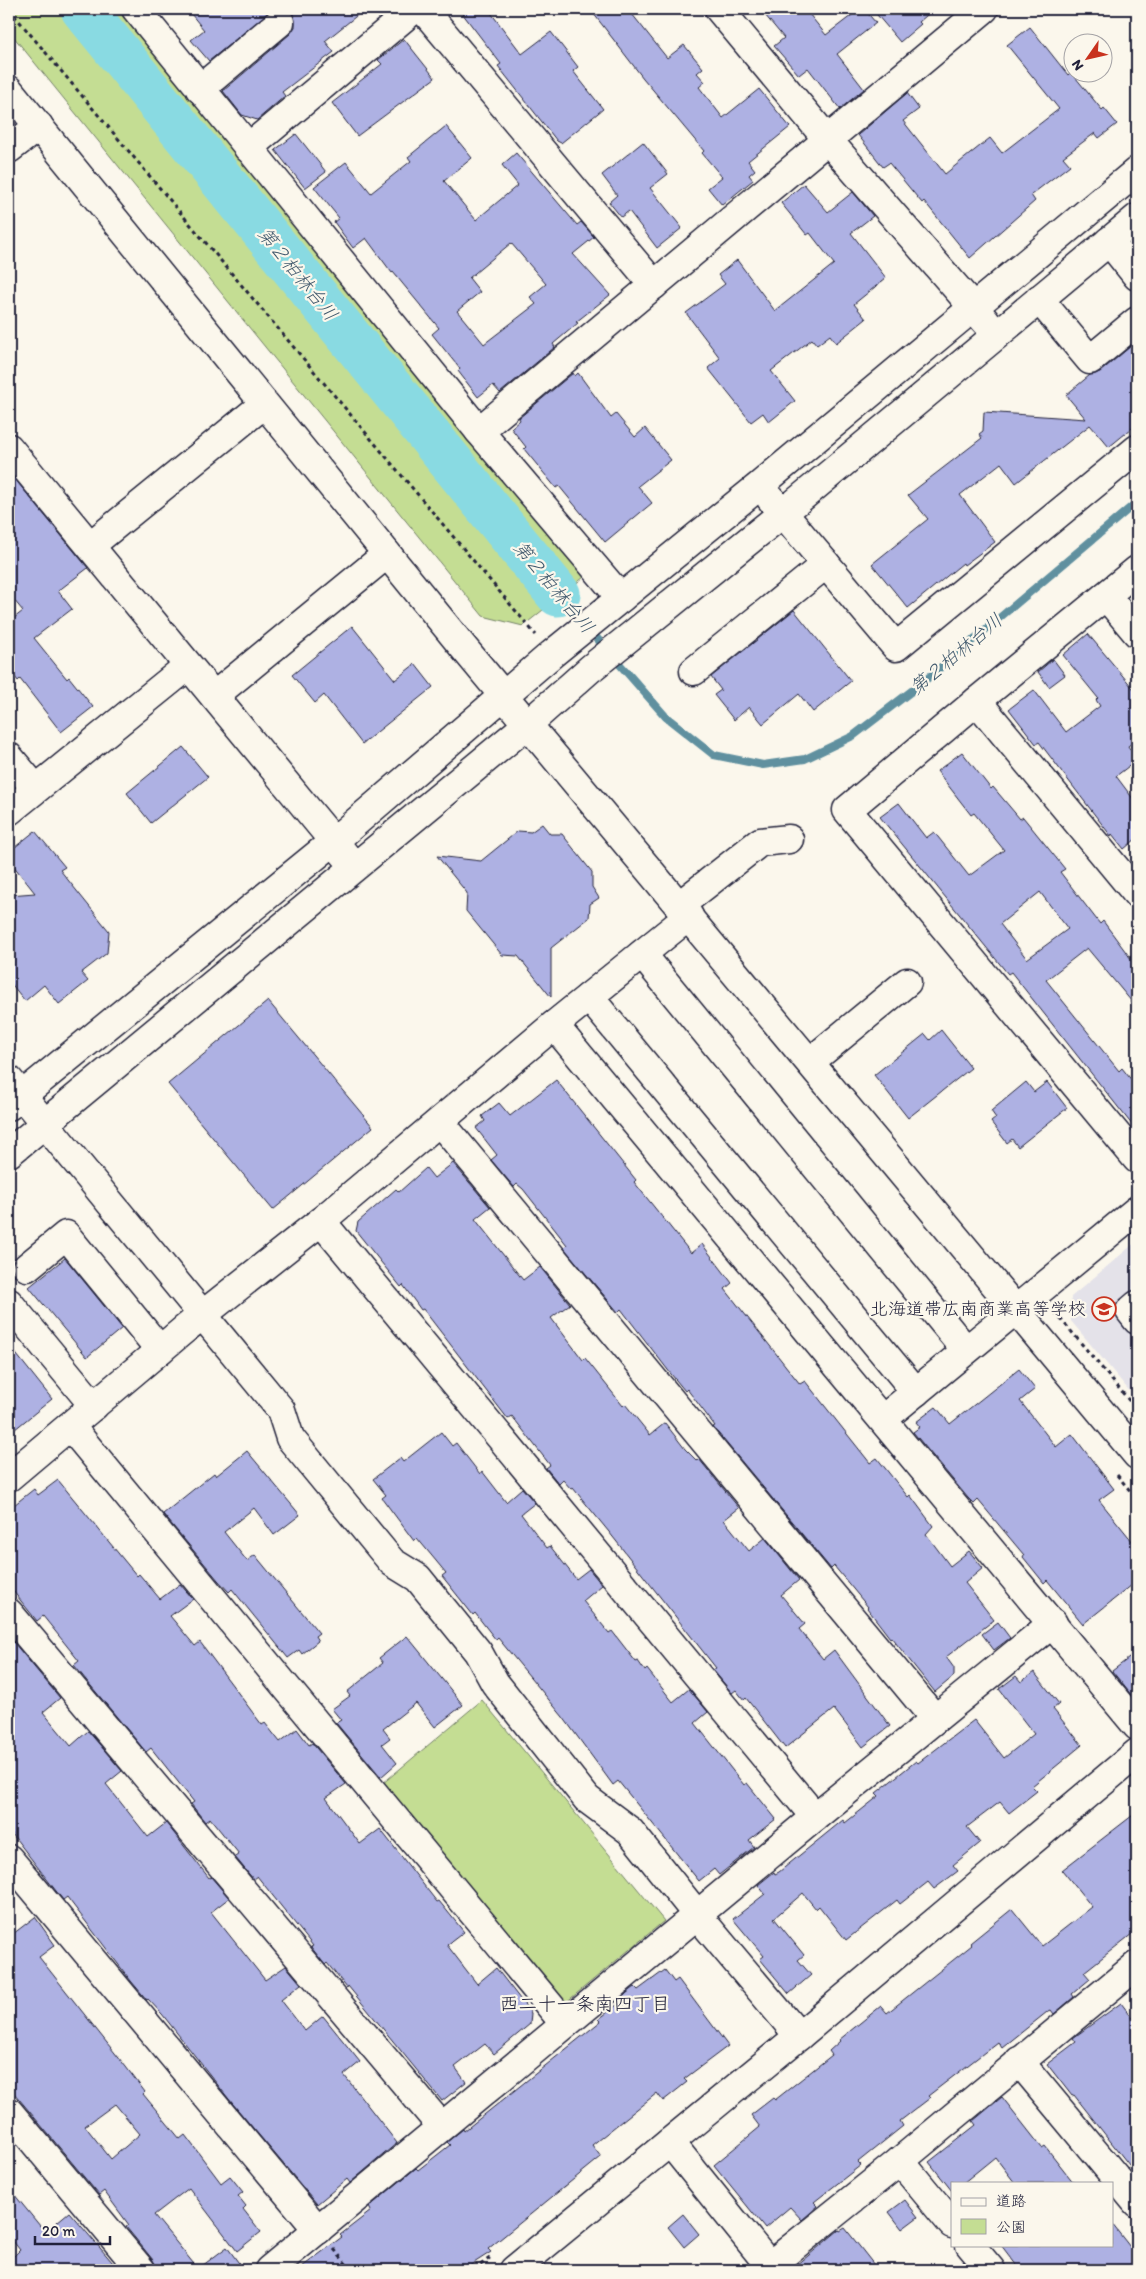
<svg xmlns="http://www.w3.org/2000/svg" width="1146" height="2279" viewBox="0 0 1146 2279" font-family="Itim,'Klee One',sans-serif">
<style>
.built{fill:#e4e2e9}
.green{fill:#c4dd93;stroke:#738067}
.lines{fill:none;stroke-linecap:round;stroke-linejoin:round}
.stream{stroke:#60909f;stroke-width:8}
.river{stroke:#89dae2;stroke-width:45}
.building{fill:#aeb1e3;stroke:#22223b;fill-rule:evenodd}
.minor-casing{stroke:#22223b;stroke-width:31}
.path{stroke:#22223b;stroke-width:3;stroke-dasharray:4 4;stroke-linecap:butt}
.minor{stroke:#fbf7ec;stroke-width:28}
.labels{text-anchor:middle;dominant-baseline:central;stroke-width:4.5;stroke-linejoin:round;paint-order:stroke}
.poi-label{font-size:18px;fill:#22223b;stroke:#fbf7ec;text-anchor:end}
.water-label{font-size:19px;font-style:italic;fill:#41596d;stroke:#fbf7ec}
.neighbourhood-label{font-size:19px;fill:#22223b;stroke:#fbf7ec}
</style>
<rect width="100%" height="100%" fill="#fbf7ec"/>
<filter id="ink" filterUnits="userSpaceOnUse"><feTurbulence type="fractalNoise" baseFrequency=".02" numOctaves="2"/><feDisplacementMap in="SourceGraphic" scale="10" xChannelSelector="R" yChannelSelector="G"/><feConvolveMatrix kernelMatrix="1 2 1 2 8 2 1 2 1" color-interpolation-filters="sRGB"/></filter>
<g filter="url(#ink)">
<path class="built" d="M1137,1241V1400L1071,1321V1297Z"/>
<g class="green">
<path d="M9,9H123L584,577L523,626L483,616L9,31Z"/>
<path d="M482,1700L664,1921L564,2004L382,1784Z"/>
</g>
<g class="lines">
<path class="stream" d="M558,594L666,717L714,755L763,765L805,759L853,736L922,683L1137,502"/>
<path class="river" d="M83,9L558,594"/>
</g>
<g class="building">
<path d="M187,9H273L209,61L191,40L204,30Z"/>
<path d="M288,9H365L325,41L334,52L282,92L285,96L257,120L242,115L223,91L290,34L295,27V20L292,12Z"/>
<path d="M459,9H488L522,54L551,32L578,67L573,71L603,109L561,143L557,141L498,66L501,64Z"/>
<path d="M590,9H628L667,58L684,45L703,68L697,73L705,82L699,87L723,118L759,89L790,127L748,161L755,170L749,175L753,180L722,205L708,188L722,177L702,153L704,151L643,78Z"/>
<path d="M760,9H805L826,35L860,9H864L876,23L837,54L864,89L840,109L808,68L799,75L774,46L784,38Z"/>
<path d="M872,9H934L919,22L921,24L900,42Z"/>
<path d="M1030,27L1068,75L1071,72L1102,110L1104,108L1117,124L1099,138L1095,133L1063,157L1070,165L1031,195L1035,201L970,258L924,201L922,203L889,163L883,167L858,135L907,93L919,109L903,121L945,174L990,138L1002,153L1059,109L1007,45Z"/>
<path d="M404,39L435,78L357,136L332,103L382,64L378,60Z"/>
<path d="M446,126L472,158L444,181L476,220L518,185L502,165L516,153L577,225L581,222L594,237L573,254L610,295L576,322L578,323L553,344L555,347L500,393L493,385L478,397L458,371L460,369L432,334L439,328L393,272L392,273L366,238L353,248L334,222L339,218L314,187L346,162L371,193L411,161L408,157ZM511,243L546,284L530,297L536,304L484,344L457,311L480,292L469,278Z"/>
<path d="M296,134L326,172L305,188L275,150Z"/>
<path d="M643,142L668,174L650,188L682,228L657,248L629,211L621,217L609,202L617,195L602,175Z"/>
<path d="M804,184L828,212L853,192L873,216L851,233L886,278L854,304L866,319L836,343L830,335L817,345L812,339L771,371L795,401L769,422L763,413L751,422L708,368L720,358L686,313L725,284L718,275L737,260L775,311L834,264L810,233L807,235L781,203Z"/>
<path d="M1137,341V424L1109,447L1090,425L1016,483L1001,463L960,495L995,542L964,565L963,563L908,608L872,564L928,519L908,495L982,438L979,434L983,431L984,412L1086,419L1066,395L1090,375L1100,372Z"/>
<path d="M573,373L575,376L578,373L611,418L616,414L635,437L645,428L671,460L638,486L652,503L605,542L559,486L556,488L524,449L526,447L511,428L520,420L519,418Z"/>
<path d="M9,472L88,568L58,591L72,609L34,638L67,679L69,677L93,707L61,732L20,679L18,681L9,669V622L23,611L9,594Z"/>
<path d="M794,610L851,681L813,712L799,694L763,724L749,707L734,720L714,695L721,690L711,677Z"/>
<path d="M352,626L395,680L415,664L433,687L362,744L324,695L315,703L292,675Z"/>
<path d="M1088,634L1137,693V739L1128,746L1137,760L1116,776L1137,804V838L1124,849L1112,834L1111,836L1039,742L1036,744L1009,709L1034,690L1066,732L1100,706L1096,700L1098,698L1063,655Z"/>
<path d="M1053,659L1065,675L1049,687L1038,672Z"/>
<path d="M183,747L208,777L151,823L127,793Z"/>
<path d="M962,752L991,789L993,787L1020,819L1023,817L1065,869L1060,872L1100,924L1103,921L1137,967V1008L1087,948L1046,980L1119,1071L1122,1068L1137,1087V1131L1011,972L1008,974L880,817L899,803L926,838L934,832L969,876L1004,850L974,813L971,815L937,771ZM1040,892L1068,929L1027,959L1000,924Z"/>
<path d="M542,824L550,834H562L592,872V887L599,898L590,904L589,918L551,948V997L518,956L502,955L466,911L467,893L437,856L481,861L518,831L531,832Z"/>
<path d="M35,831L65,867L60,870L109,931L107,953L81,973L88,981L59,1004L44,985L25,1001L9,981V895L35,893L9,860V852Z"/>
<path d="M268,1001L373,1127L273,1210L168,1084Z"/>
<path d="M941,1030L971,1068L908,1118L874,1075L925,1034L930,1040Z"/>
<path d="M556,1080L636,1180L634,1182L691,1253L702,1244L732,1283L725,1289L800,1384L805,1381L870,1463L877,1458L908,1497L910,1495L933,1526L926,1534L950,1566L969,1551L983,1568L965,1583L994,1620L946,1657L954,1668V1676L935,1692L891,1637L890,1638L867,1608L868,1607L834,1566L831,1569L713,1427L715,1426L687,1389L685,1391L671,1374L621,1309L618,1312L564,1248L567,1245L523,1189L517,1184L514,1187L491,1160L497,1155L476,1128L485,1121L482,1116L499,1103L510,1116Z"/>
<path d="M1026,1082L1034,1092L1047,1082L1067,1108L1018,1147L1012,1139L1007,1143L991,1122L996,1118L991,1111Z"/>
<path d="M453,1163L490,1207L475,1219L523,1280L540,1267L570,1304L551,1318L583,1360L585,1358L623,1406L625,1404L650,1435L665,1423L685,1449L697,1461L699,1459L739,1508L724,1520L749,1551L765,1538L799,1580L781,1595L805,1624L799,1629L823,1659L834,1650L890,1726L863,1747L834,1709L785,1748L746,1698L744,1700L736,1690L732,1693L713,1670L716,1668L609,1532L573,1488L571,1489L563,1480L559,1484L546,1468L550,1465L512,1416L508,1419L423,1309L421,1310L403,1285L401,1287L356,1231L358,1222L396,1189L399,1192L426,1168L434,1178Z"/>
<path d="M65,1258L122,1328L87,1357L29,1287Z"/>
<path d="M9,1345L52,1399L9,1434Z"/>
<path d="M1019,1369L1035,1389L1020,1401L1056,1447L1072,1434L1114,1489L1099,1500L1137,1547V1581L1083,1624L1047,1580L1044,1583L1023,1557L1024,1555L978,1500L974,1504L968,1498L913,1432L920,1427L916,1422L936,1407L950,1424Z"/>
<path d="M441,1432L452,1446L456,1443L480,1474L482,1471L506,1502L522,1488L535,1503L521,1514L547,1548L550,1546L576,1579L589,1569L602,1585L583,1601L609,1633L612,1631L636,1662L638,1661L645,1671L647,1669L673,1702L689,1689L708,1712L695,1723L744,1785L747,1783L776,1819L749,1840L754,1847L719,1875L714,1869L699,1881L627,1792L618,1781L613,1785L563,1717L498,1638L496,1640L475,1613L473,1615L442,1576L446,1573L417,1538L414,1541L382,1498L386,1495L373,1479L400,1458L403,1462Z"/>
<path d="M247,1451L300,1515L274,1535L254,1508L224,1532L247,1561L255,1555L319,1633L315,1636L318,1641L302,1654L299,1650L288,1658L232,1589L229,1592L218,1580L163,1514L214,1473L216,1476Z"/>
<path d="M58,1480L137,1576L139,1574L160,1599L180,1584L193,1599L170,1616L195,1646L200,1642L262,1725L265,1723L280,1742L297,1729L309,1745L312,1743L346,1784L326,1798L360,1844L380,1829L437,1902L439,1901L464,1932L447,1945L477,1984L496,1968L531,2013L530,2024L494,2054L485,2044L455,2067L466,2082L442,2101L348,1986L347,1988L327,1963L325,1965L311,1947L313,1946L257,1876L253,1879L235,1857L239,1854L210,1818L205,1822L191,1804L194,1802L151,1748L146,1752L86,1680L74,1665L79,1661L43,1616L37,1621L9,1586V1509L34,1489L38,1495Z"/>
<path d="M998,1622L1010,1638L994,1650L982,1634Z"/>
<path d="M407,1636L463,1705L435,1727L416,1703L383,1729L390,1738L382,1744L397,1763L381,1777L336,1723L341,1720L332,1709L350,1696L347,1692L383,1663L379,1658Z"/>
<path d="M9,1637L60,1698L43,1712L71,1746L88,1731L122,1771L106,1784L148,1837L166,1823L209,1878L211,1877L229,1898L211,1912L265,1980L286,1966L301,1984L281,2000L305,2031L323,2016L360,2062L344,2075L397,2143L350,2183L347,2179L317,2204L232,2103L162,2014L148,1999L147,2000L131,1981L67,1897L63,1900L9,1830Z"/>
<path d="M1137,1652V1702L1112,1671Z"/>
<path d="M1034,1672L1059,1704L1053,1709L1082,1745L1032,1786L1037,1791L1009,1813L1000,1802L967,1827L980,1843L953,1865L958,1871L934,1889L928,1882L900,1904L897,1900L846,1940L819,1906L816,1909L803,1893L774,1918L804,1955L798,1960L811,1975L789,1994L760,1959L764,1956L733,1919L765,1894L758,1885L774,1872L775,1874L779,1872L843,1820L845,1823L879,1796L876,1793L916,1761L918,1763L974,1720L1004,1758L1034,1734L999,1689L1016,1676L1021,1682Z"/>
<path d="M1137,1812V1930L1084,1972L1090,1979L1072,1994L1074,1997L1054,2014L1051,2010L1047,2012L1002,2048L998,2042L928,2096L930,2098L900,2121L903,2126L858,2162L861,2165L814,2202L818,2206L802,2220L790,2207L765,2228L714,2165L760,2127L751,2115L773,2098L775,2100L832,2055L829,2051L840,2041L839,2040L881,2006L887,2013L972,1945L970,1943L1012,1909L1042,1946L1092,1907L1062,1870Z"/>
<path d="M35,1917L55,1945L39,1957L126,2067L145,2092L143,2094L180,2139L185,2135L221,2183L230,2176L243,2192L238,2196L246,2206L243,2209L261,2232L237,2251L189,2188L154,2215L198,2269L227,2247L244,2270H158L153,2260L126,2227L129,2225L104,2191L99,2195L9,2087V1937ZM115,2104L140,2134L111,2159L85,2126Z"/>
<path d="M665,1970L674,1982L678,1979L728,2046L684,2079L687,2082L663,2101L657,2093L592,2145L601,2157L488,2249L491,2252L463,2270H298L342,2237L340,2235L371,2211L369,2207L416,2168L418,2170L450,2145L447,2142L463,2129L464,2131L601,2021L599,2019L622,2001L621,1999L627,1993L635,1987L638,1990Z"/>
<path d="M1121,2003L1137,2024V2175L1074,2095L1072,2096L1047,2064L1076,2042L1073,2038Z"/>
<path d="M1002,2097L1042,2148L1045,2146L1074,2183H1015L995,2157L963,2183H954L952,2180V2191L929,2162L976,2125L973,2121Z"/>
<path d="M9,2188L45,2232L69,2212L119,2270H9V2261L20,2250L9,2236Z"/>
<path d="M905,2200L918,2217L902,2229L889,2212Z"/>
<path d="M683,2214L699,2234L684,2247L668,2227Z"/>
<path d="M1112,2224L1137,2256V2259L1123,2270H1020L1001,2245H1112Z"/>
<path d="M845,2228L878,2270H791L839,2230L840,2231Z"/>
</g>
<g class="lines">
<g class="minor-casing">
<g id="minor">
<path d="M136,9L479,431L621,598"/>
<path d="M423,9L654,285"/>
<path d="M719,9L827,139L986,322"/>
<path d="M200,89L280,22"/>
<path d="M9,90L463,647L1137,1455"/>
<path d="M248,148L414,9"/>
<path d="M9,149L39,126"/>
<path d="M1109,241L1137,276"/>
<path d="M1039,299L1090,360L1137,321"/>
<path d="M479,431L984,9"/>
<path d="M9,448L345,855"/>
<path d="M771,499L896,647L1137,449"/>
<path d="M91,545L264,404"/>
<path d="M1137,570L977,701L847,810L1137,1159"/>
<path d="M1106,596L1137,633"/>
<path d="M694,671L826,564"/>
<path d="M214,696L387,554"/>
<path d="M977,701L1137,894"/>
<path d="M9,757L35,788"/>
<path d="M9,811L188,666"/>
<path d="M680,905L760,842L789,839"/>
<path d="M642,954L966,1350"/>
<path d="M589,997L916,1392"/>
<path d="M554,1025L1137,1726"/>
<path d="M810,1062L907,982"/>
<path d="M9,1080L281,1410L290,1438L392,1562L418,1578L478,1652L495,1683L587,1799L630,1831L698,1916L799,2036"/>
<path d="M9,1106L334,841L552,654L759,486L1137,171"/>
<path d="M440,1122L935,1719"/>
<path d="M9,1153L528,724L590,669L783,513L1137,218"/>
<path d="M321,1221L815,1817"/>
<path d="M27,1267L66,1235L160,1350"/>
<path d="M9,1303L94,1406"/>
<path d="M1137,1305L1130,1311L1137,1320"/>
<path d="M883,1419L1137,1210"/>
<path d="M70,1426L565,2024"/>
<path d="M9,1477L186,1328L321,1221L554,1025L689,916"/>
<path d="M9,1613L441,2126"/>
<path d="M9,1859L318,2230"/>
<path d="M1019,2061L1137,2203"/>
<path d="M9,2112L141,2270"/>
<path d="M670,2142L773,2270"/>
<path d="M900,2161L952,2224"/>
<path d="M970,2245L991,2270"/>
<path d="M269,2270L815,1817L1053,1623"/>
<path d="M514,2270L799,2036L1137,1753"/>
<path d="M764,2270L900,2161L1137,1965"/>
</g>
</g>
<g class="path">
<path d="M9,9L536,635"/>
<path d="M1055,1312L1137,1410"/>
<path d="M1117,1475L1137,1499"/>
<path d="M334,2249L351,2270"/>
<path d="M474,2270L491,2257"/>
</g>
<use href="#minor" class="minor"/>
</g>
</g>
<defs>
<g id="school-ring" transform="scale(1.25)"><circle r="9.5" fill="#fbf7ec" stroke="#c8321e" stroke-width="1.5"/><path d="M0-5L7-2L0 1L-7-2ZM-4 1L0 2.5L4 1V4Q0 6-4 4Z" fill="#c8321e"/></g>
</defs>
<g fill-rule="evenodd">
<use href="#school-ring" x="1104" y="1309"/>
</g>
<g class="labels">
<g class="poi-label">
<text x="1086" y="1309">北海道帯広南商業高等学校</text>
</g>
<g class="water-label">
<text transform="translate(298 274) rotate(51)">第２柏林台川</text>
<text transform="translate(554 587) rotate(50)">第２柏林台川</text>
<text transform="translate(956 654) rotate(-40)">第２柏林台川</text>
</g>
<g class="neighbourhood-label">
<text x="585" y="2003">西二十一条南四丁目</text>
</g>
</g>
<rect width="1146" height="2279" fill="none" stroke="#fbf7ec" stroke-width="30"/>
<rect x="15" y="15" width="1116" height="2249" fill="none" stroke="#22223b" stroke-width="2" filter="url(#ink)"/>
<rect x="951" y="2182" width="162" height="65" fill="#fbf7ec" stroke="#a4a2a5"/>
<rect x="961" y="2198" width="25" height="8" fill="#fbf7ec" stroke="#a4a2a5"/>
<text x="996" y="2206" font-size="15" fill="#22223b">道路</text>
<rect x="961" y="2219" width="25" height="15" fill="#c4dd93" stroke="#a4a2a5"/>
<text x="996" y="2232" font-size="15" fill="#22223b">公園</text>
<g transform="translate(1088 58) rotate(236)"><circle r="24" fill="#fbf7ec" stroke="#a4a2a5"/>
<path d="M0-4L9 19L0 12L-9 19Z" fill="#c8321e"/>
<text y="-8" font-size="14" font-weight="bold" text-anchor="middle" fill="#22223b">N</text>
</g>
<path d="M35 2236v8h75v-8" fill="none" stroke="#22223b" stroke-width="2.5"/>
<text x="42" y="2236" font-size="15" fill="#22223b" stroke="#fbf7ec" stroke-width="4" paint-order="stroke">20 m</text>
</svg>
